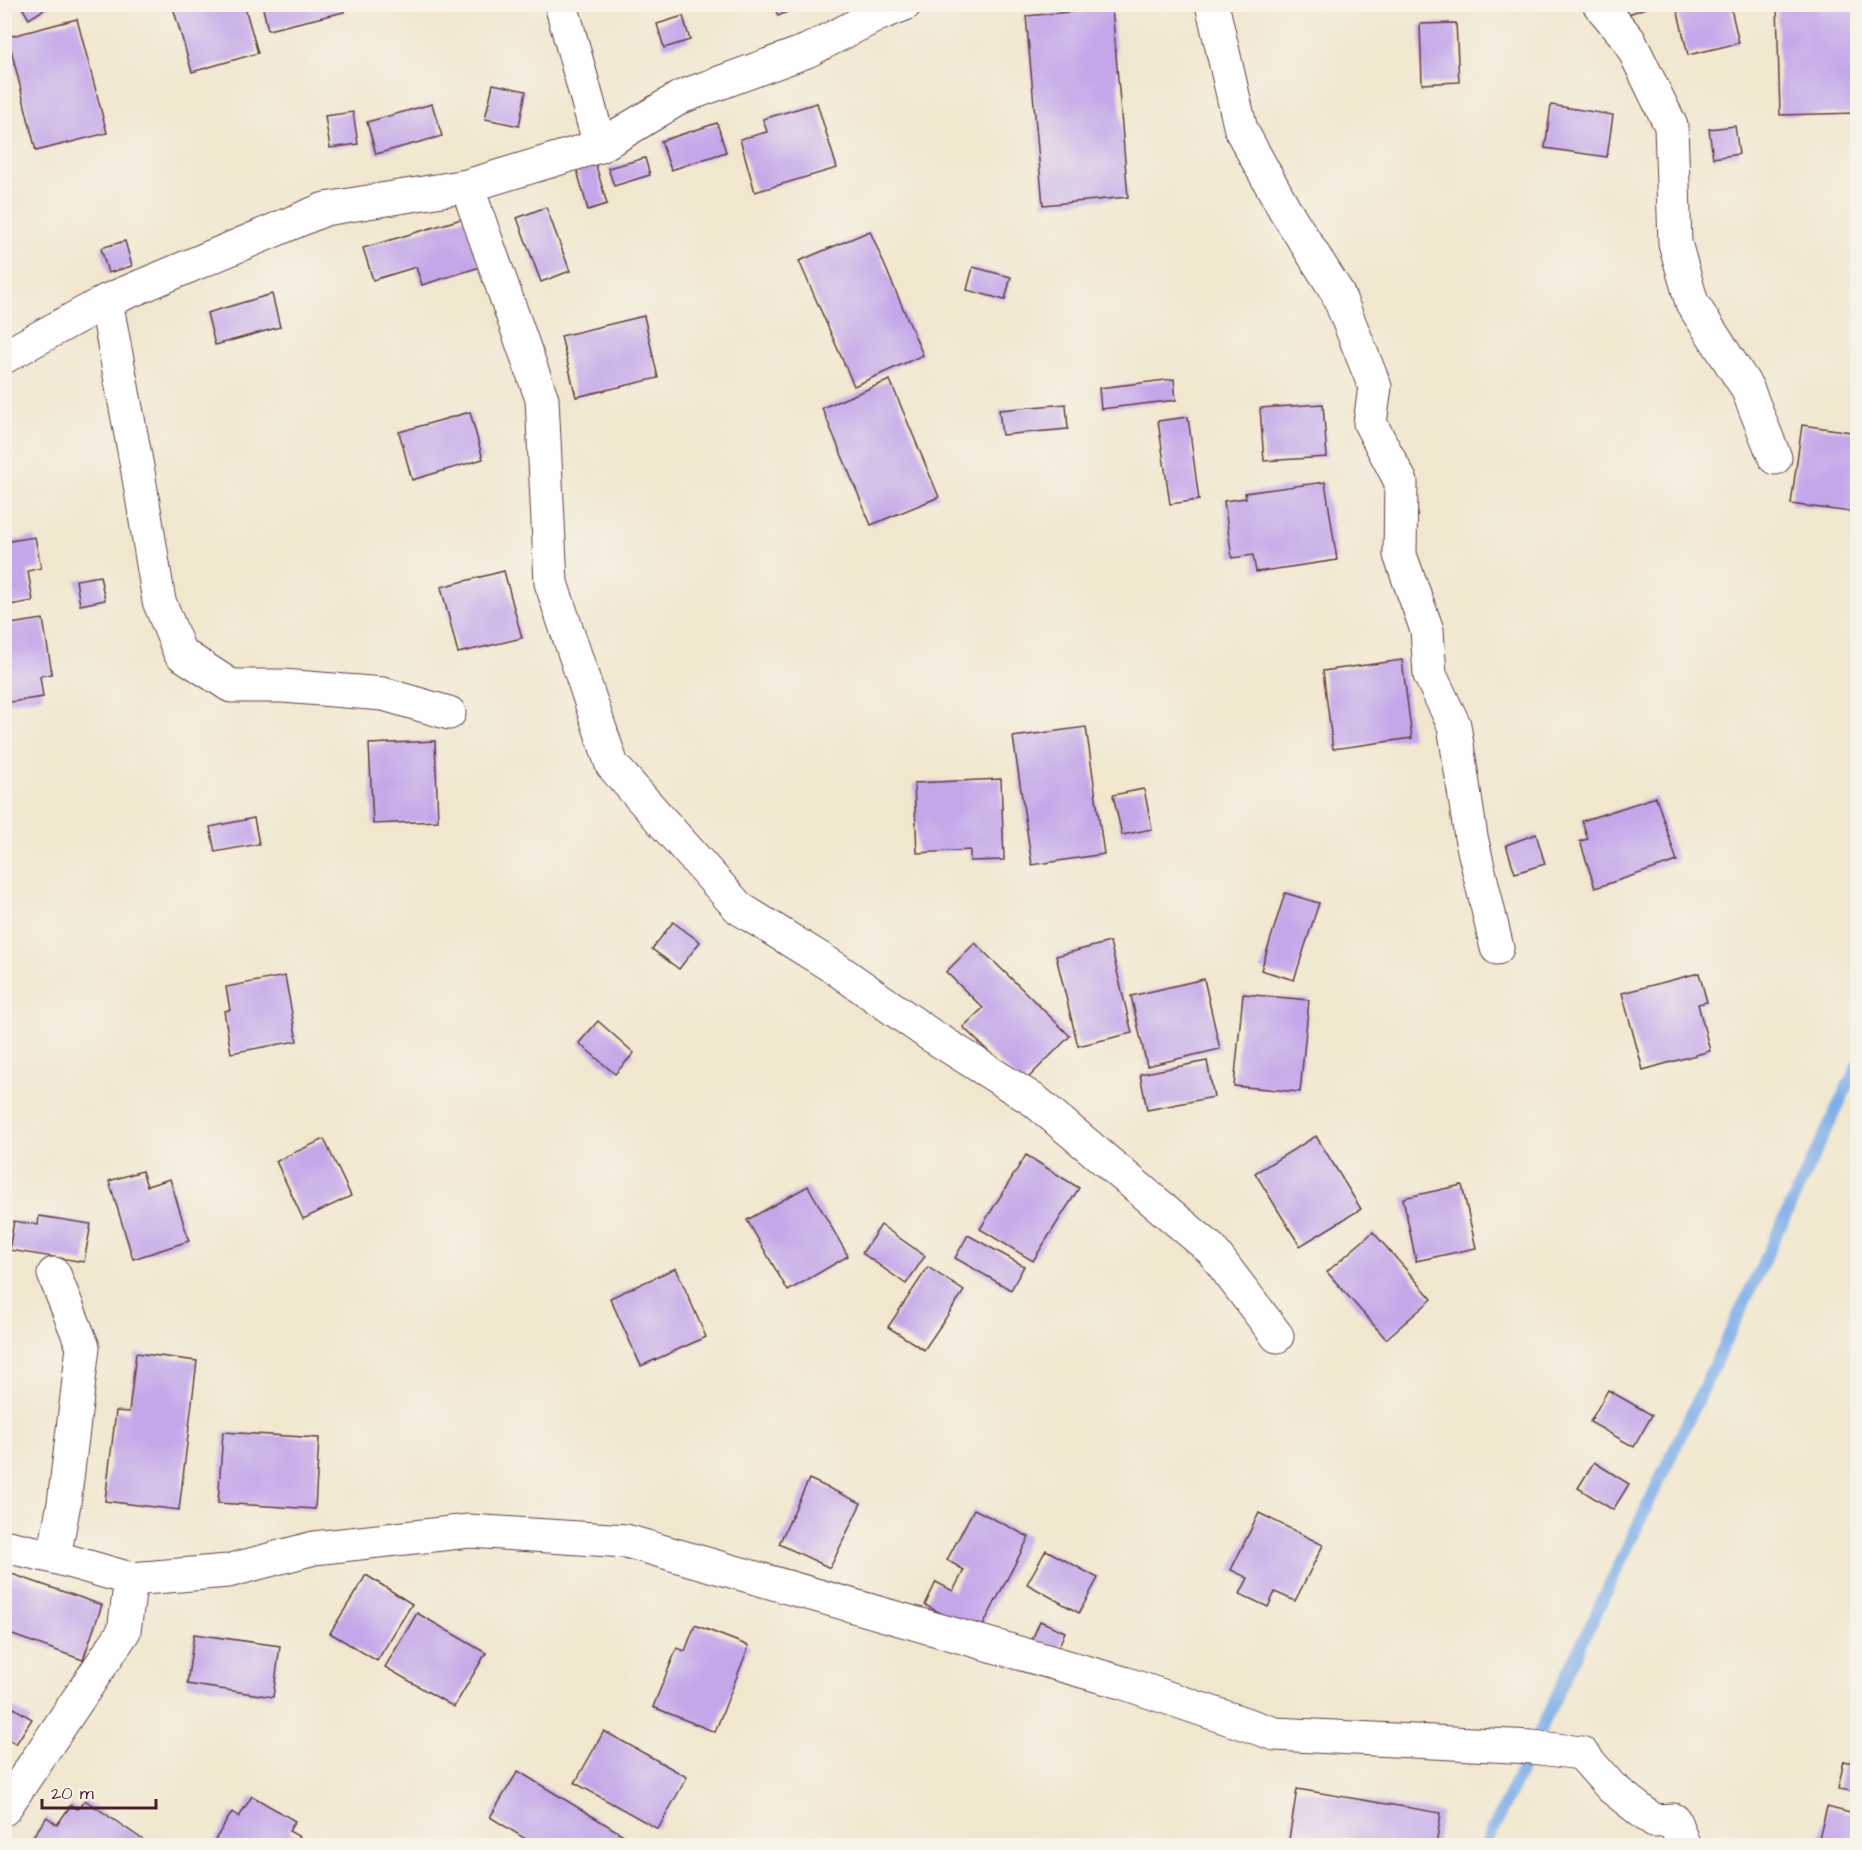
<svg xmlns="http://www.w3.org/2000/svg" width="1862" height="1850" viewBox="0 0 1862 1850" font-family="'Architects Daughter',sans-serif">
<style>
.lines{fill:none;stroke-linecap:round;stroke-linejoin:round}
.stream{stroke:#7faee9;stroke-width:12}
.building{fill:#c3a7e9}
.minor-casing{stroke:#633d44;stroke-width:35}
.minor{stroke:#fff;stroke-width:33}
</style>
<rect width="100%" height="100%" fill="#f7f3e8"/>
<filter id="ink" filterUnits="userSpaceOnUse"><feTurbulence type="fractalNoise" baseFrequency=".0167" numOctaves="2"/><feDisplacementMap in="SourceGraphic" scale="12" xChannelSelector="R" yChannelSelector="G"/><feConvolveMatrix kernelMatrix="1 2 1 2 8 2 1 2 1" color-interpolation-filters="sRGB"/></filter>
<filter id="wash" filterUnits="userSpaceOnUse"><feTurbulence type="fractalNoise" baseFrequency=".008" numOctaves="4" result="noise"/><feDisplacementMap in="SourceGraphic" scale="24" xChannelSelector="R" yChannelSelector="G"/><feGaussianBlur stdDeviation="1.35" result="paint"/><feColorMatrix in="noise" values="0 0 0 0 0 0 0 0 0 0 0 0 0 0 0 0 0 1.4 0 .05"/><feComposite in="paint" operator="in"/></filter>
<g filter="url(#wash)">
<rect width="100%" height="100%" fill="#f1e7cf"/>
<g class="lines">
<path class="stream" d="M1485,1846L1858,1064"/>
</g>
<g id="blocks">
<g class="building">
<path d="M20,4H53L29,19Z"/>
<path d="M172,4H244L258,53L192,72Z"/>
<path d="M262,4H342L344,12L268,30Z"/>
<path d="M773,4H805L778,16Z"/>
<path d="M1616,4H1648V7L1621,17Z"/>
<path d="M1676,4H1730L1739,43L1688,55Z"/>
<path d="M1777,4H1858V113L1780,115Z"/>
<path d="M1112,8L1128,197L1043,205L1026,16Z"/>
<path d="M683,16L690,40L664,48L657,24Z"/>
<path d="M77,19L107,133L36,151L8,37Z"/>
<path d="M1456,23L1459,82L1422,84L1420,24Z"/>
<path d="M493,84L526,91L519,126L485,119Z"/>
<path d="M817,103L837,168L755,192L740,139L767,132L763,119Z"/>
<path d="M432,104L442,136L376,154L367,122Z"/>
<path d="M1551,105L1613,115L1607,157L1545,148Z"/>
<path d="M353,112L358,144L330,148L325,116Z"/>
<path d="M717,123L726,152L671,170L661,141Z"/>
<path d="M1735,126L1739,154L1713,158L1709,129Z"/>
<path d="M645,158L650,175L614,186L608,168Z"/>
<path d="M595,162L607,204L588,210L576,167Z"/>
<path d="M546,207L570,271L541,282L517,218Z"/>
<path d="M465,218L480,267L422,285L416,267L373,280L363,248Z"/>
<path d="M870,231L923,355L854,386L799,261Z"/>
<path d="M125,241L132,266L108,273L101,248Z"/>
<path d="M973,267L1011,277L1005,300L967,290Z"/>
<path d="M272,294L280,327L215,345L207,313Z"/>
<path d="M644,316L658,378L576,397L561,336Z"/>
<path d="M1174,379L1176,400L1101,409L1099,388Z"/>
<path d="M890,380L939,497L871,525L822,408Z"/>
<path d="M1066,404L1068,429L1002,435L999,410Z"/>
<path d="M1323,404L1327,457L1264,461L1260,408Z"/>
<path d="M470,412L483,459L412,480L399,432Z"/>
<path d="M1188,417L1199,500L1170,504L1158,421Z"/>
<path d="M1802,425L1858,433V513L1791,504Z"/>
<path d="M1325,482L1337,560L1256,572L1253,555L1232,558L1224,501L1246,498L1245,493Z"/>
<path d="M35,537L41,568L28,571L33,601L4,606V542Z"/>
<path d="M504,571L522,638L458,653L441,587Z"/>
<path d="M100,576L105,600L80,605L76,580Z"/>
<path d="M43,619L52,674L40,676L43,697L4,703V625Z"/>
<path d="M1402,660L1412,738L1333,749L1323,671Z"/>
<path d="M1086,727L1104,854L1032,865L1013,737Z"/>
<path d="M435,741L438,821L373,824L369,744Z"/>
<path d="M1001,779L1004,860L970,861V850L917,853L914,783Z"/>
<path d="M1144,789L1152,829L1122,835L1113,795Z"/>
<path d="M1656,797L1677,861L1595,888L1580,841L1588,839L1582,821Z"/>
<path d="M254,818L259,844L215,852L210,827Z"/>
<path d="M1536,834L1545,864L1515,873L1506,845Z"/>
<path d="M1285,893L1319,903L1294,980L1261,970Z"/>
<path d="M673,922L700,942L679,969L652,949Z"/>
<path d="M1110,942L1132,1033L1078,1046L1056,956Z"/>
<path d="M975,943L1070,1036L1022,1084L963,1027L983,1008L946,972Z"/>
<path d="M1699,973L1707,1002L1698,1004L1710,1051L1643,1070L1622,993Z"/>
<path d="M285,976L297,1041L231,1053L224,1011L230,1010L226,987Z"/>
<path d="M1204,979L1220,1049L1147,1066L1131,996Z"/>
<path d="M1243,994L1309,1000L1300,1092L1234,1086Z"/>
<path d="M598,1021L634,1053L615,1074L579,1043Z"/>
<path d="M1207,1061L1214,1097L1147,1110L1140,1074Z"/>
<path d="M1316,1136L1361,1209L1300,1246L1255,1173Z"/>
<path d="M324,1139L351,1196L303,1219L276,1161Z"/>
<path d="M1026,1155L1079,1188L1033,1261L980,1229Z"/>
<path d="M142,1171L147,1186L170,1179L189,1241L133,1259L109,1181Z"/>
<path d="M1462,1185L1476,1248L1416,1261L1403,1198Z"/>
<path d="M808,1186L848,1256L788,1291L747,1220Z"/>
<path d="M39,1216L91,1224L84,1262L9,1250L14,1221L38,1225Z"/>
<path d="M881,1225L925,1256L906,1284L862,1253Z"/>
<path d="M1373,1232L1432,1299L1386,1339L1327,1272Z"/>
<path d="M968,1235L1024,1266L1011,1290L955,1258Z"/>
<path d="M928,1267L964,1291L924,1350L888,1327Z"/>
<path d="M676,1268L706,1337L641,1366L610,1298Z"/>
<path d="M136,1353L197,1361L179,1510L105,1501L116,1411L129,1412Z"/>
<path d="M1608,1390L1652,1415L1634,1447L1590,1422Z"/>
<path d="M223,1432L319,1438L315,1509L218,1503Z"/>
<path d="M1594,1462L1629,1484L1613,1510L1578,1488Z"/>
<path d="M809,1479L861,1503L830,1568L779,1544Z"/>
<path d="M974,1509L1029,1537L979,1633L925,1605L936,1582L953,1591L964,1570L947,1560Z"/>
<path d="M1259,1513L1323,1545L1295,1601L1275,1592L1268,1607L1240,1594L1248,1578L1231,1570Z"/>
<path d="M1046,1550L1098,1578L1079,1613L1027,1584Z"/>
<path d="M9,1573L102,1605L83,1660L4,1632V1585Z"/>
<path d="M366,1575L412,1604L377,1661L330,1633Z"/>
<path d="M417,1613L486,1653L454,1707L385,1667Z"/>
<path d="M1040,1621L1065,1632L1054,1658L1029,1647Z"/>
<path d="M695,1625L749,1646L715,1732L653,1707L677,1648L685,1651Z"/>
<path d="M194,1634L280,1646L273,1697L187,1684Z"/>
<path d="M4,1702L32,1719L16,1744L4,1736Z"/>
<path d="M604,1731L687,1777L658,1829L575,1783Z"/>
<path d="M1844,1761L1858,1764V1792L1838,1789Z"/>
<path d="M518,1771L625,1836L619,1846H537L490,1817Z"/>
<path d="M1297,1789L1441,1813L1436,1846H1288Z"/>
<path d="M252,1796L295,1821L289,1831L300,1837L295,1846H218L213,1843L232,1812L239,1817Z"/>
<path d="M85,1800L152,1846H31L28,1843L47,1817L57,1825L71,1805L78,1809Z"/>
<path d="M1827,1807L1858,1815V1846H1817Z"/>
</g>
</g>
</g>
<g filter="url(#ink)">
<use href="#blocks" fill-opacity="0" stroke="#633d44" stroke-width="1.5"/>
<g class="lines">
<g class="minor-casing">
<g id="minor">
<path d="M561,4L600,146"/>
<path d="M1212,4L1241,130L1285,210L1337,292L1375,387L1370,423L1401,482L1400,555L1427,630L1430,675L1454,725L1471,837L1497,948"/>
<path d="M1599,4L1629,40L1671,126L1675,243L1692,303L1747,388L1775,458"/>
<path d="M467,186L542,399L551,583L612,765L739,908L835,968L929,1034L1035,1101L1211,1249L1277,1336"/>
<path d="M106,301L138,472L159,601L180,653L231,686H283L383,694L449,713"/>
<path d="M4,357L106,301L325,209L467,186L600,146L681,97L807,51L877,15L905,4"/>
<path d="M4,1546L54,1557L131,1579L228,1571L314,1548L469,1531L626,1541L1124,1683L1275,1734L1532,1747L1581,1753L1611,1787L1654,1821L1674,1820L1684,1846"/>
<path d="M54,1557L64,1503L83,1347L54,1274"/>
<path d="M4,1809L124,1631L131,1579"/>
</g>
</g>
<use href="#minor" class="minor"/>
</g>
</g>
<rect width="1862" height="1850" fill="none" stroke="#f7f3e8" stroke-width="24"/>
<path d="M42 1799v9h114v-9" fill="none" stroke="#4a1f2b" stroke-width="3"/>
<text x="51" y="1799" font-size="18" fill="#4a1f2b" stroke="#f7f3e8" stroke-width="4.5" paint-order="stroke">20 m</text>
</svg>
